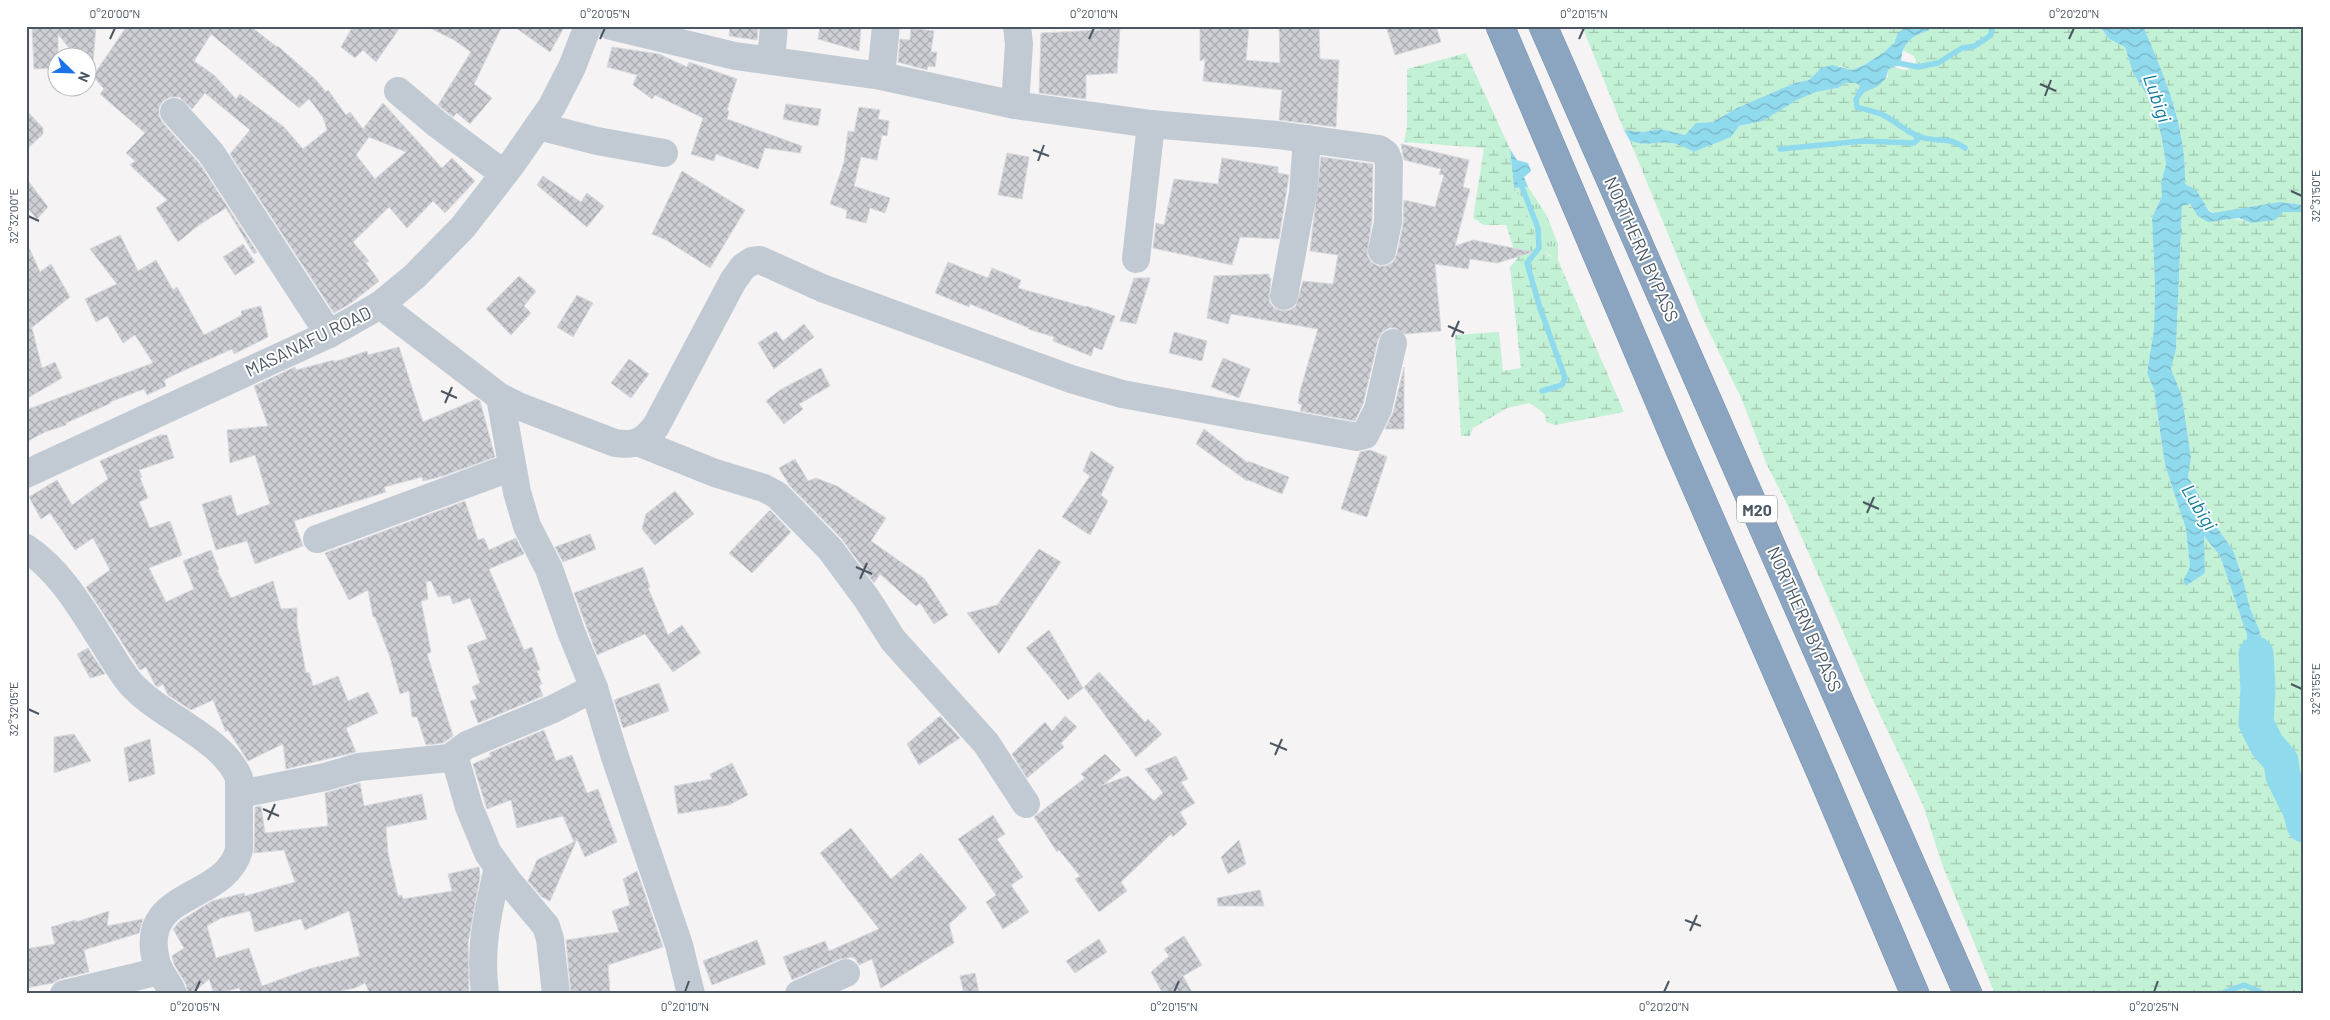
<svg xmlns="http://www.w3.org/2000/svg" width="2330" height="1020" viewBox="0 0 2330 1020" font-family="Barlow,sans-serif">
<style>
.grass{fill:url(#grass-tufts)}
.wetland{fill:url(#wetland-marsh)}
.water{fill:url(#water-waves)}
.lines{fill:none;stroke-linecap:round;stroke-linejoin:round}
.stream{stroke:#90daee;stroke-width:5.5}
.river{stroke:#90daee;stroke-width:35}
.building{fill:url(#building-cross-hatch);stroke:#d7d9de;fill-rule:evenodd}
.highway-casing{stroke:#7690ad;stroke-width:29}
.minor{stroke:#c1cad2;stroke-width:28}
.highway{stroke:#8ba5c1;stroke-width:28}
.ticks{fill:none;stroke:#4a5661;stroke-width:2}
.labels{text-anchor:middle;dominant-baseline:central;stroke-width:4;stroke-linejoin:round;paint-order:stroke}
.shield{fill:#fff;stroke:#808990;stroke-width:1}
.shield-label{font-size:16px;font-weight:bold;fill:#4a5661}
.street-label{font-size:18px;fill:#4a5661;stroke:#fff}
.water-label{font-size:19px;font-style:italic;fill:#0c7c9b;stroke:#fff}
.neatline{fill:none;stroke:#4a5661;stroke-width:2}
.ticks-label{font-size:12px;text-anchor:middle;fill:#4a5661}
</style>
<defs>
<pattern id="grass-tufts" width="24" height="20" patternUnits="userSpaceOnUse" patternTransform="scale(1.25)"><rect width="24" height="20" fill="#c3f1d5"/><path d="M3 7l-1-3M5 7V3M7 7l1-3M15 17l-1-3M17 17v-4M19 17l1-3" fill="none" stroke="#a0c6b0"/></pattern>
<pattern id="wetland-marsh" width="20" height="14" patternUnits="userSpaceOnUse" patternTransform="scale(1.25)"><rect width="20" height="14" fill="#c3f1d5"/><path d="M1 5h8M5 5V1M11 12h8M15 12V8" fill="none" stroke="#a0c6b0"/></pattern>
<pattern id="water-waves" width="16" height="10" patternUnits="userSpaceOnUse" patternTransform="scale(1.25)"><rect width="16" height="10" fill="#90daee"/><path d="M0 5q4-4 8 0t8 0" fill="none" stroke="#78b4c4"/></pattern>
<pattern id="building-cross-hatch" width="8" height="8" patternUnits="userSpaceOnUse" patternTransform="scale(1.25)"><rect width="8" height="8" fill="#cdcfd5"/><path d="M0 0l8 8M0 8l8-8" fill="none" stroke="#a8abb0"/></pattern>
</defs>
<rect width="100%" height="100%" fill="#f5f3f3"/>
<path class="grass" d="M1528,187L1546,214L1558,244V260C1530,247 1529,212 1514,188Z"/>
<g class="wetland">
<path d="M1582,26H1908C1896,35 1900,35 1893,44C1883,56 1866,64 1852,70L1841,66L1821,68L1809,80L1795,83L1783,88L1737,108L1713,122L1696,123L1685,135L1660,129L1643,132L1624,130Z"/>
<path d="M1931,26H2100L2109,39L2125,47L2133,73L2150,100L2161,134L2166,164L2161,183L2162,196L2152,218L2155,287L2154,329L2147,373L2154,390L2165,465L2186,529L2190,567L2186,586L2205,573L2203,535L2220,556L2247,635V683L2257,700L2267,685L2259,629L2250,608L2242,576L2233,550L2211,519L2209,512L2188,477L2191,458L2182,396L2171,369L2176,349L2182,206L2189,204C2213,235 2223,211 2251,223L2282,212H2304V808L2289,790L2304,835V994H1995L1942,864L1923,805L1872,698L1787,504L1767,465L1742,400L1702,317L1630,141C1649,147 1654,141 1671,143C1679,144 1687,148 1694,152L1710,146L1739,126L1763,121L1797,100L1816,92L1838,88L1845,83H1856L1860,86L1855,93L1888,77V70L1892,67L1906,70L1914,66L1916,61L1914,56L1902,50C1909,41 1916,33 1928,31Z"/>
<path d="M2143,26H2304V205C2296,204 2288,202 2281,203C2264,203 2227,218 2212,212C2210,211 2190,188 2185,184C2187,127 2165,78 2143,26Z"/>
<path d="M1466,53L1510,149L1514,188L1521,198L1533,232L1548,255L1558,260L1624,412L1555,425L1546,422L1545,414L1530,403L1507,408L1473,428L1470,436H1461L1455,335L1499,332L1503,371L1521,368L1510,267L1517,259L1506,225H1484L1473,218L1484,148L1404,142L1407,127V69Z"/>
</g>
<g class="water">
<path d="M1908,26H1931L1928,31C1918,33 1907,40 1903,50C1901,55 1903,60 1898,65C1895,67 1891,67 1888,70C1887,86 1869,91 1855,94L1860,86L1856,83H1845L1838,88L1816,92L1797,100L1763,121L1739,126L1731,137L1694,152C1686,148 1679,144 1671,143C1654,141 1649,147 1630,141L1624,130L1643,132L1660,129L1685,135L1696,123L1713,122L1737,108L1783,88L1795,83L1809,80L1821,68L1832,65L1852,70L1864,65L1883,53L1894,43L1898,33Z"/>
<path d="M2100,26H2143C2165,77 2187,128 2185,184L2196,190L2209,211L2213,213L2280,202L2304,205V212H2283L2275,220L2251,223L2239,218L2208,222L2198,216L2190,204L2182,206L2176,349L2171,369L2182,396L2191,458L2188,477L2209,512L2211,519L2233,550L2242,576L2250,608L2259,629L2263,648L2267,685L2263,701L2257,700L2247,683V635L2220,556L2204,536L2205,573L2186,586L2183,581L2190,567L2186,529L2165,465L2154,390L2147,373L2154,329L2155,287L2152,218L2162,196L2161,183L2166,164L2161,134L2150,100L2133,73L2125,47L2109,39Z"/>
<path d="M1510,149L1517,160L1528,163L1531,171L1524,177L1528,187L1514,188Z"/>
<path d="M2288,789L2304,808V835Z"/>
</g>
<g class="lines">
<g class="stream">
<path d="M1893,62L1918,67L1938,63L1962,48L1975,46L1991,35L1992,26"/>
<path d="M1864,88L1856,99L1857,107C1865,110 1875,111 1883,115C1896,121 1906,133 1921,137C1939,143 1949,136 1965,148"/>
<path d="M1780,149L1863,141L1914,143L1920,137"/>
<path d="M1520,182L1538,228L1539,248L1527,263L1540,308L1565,378L1562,385L1542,391"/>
<path d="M2220,994L2244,985L2265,994"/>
</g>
<path class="river" d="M2256,654L2258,689L2256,723L2267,745L2281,761L2283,776L2300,810L2304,825"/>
</g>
<g class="building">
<path d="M32,26H96L92,76L88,70V58H77L58,34V68L34,69Z"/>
<path d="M127,26H250L277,47L278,46L316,80L326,92L328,90L346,115L350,112L363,129L383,103L442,168L452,158L475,181L445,213L433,201L407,228L389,207L353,242L369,261L366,263L379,281L351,303L334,313L230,154L250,130L205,93L192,109L179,97H170L163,101L159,107V116L162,122L199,163L257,252L254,254L226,208L199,225L178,242L156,208L167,200L130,165L135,161L126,153L145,133L100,94L104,89L93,76ZM211,34L299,108L309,99L323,117L327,130L303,149L284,127L240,94L236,99L214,75L194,61ZM369,137L406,152L375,179L356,155Z"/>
<path d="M353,26H401L376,62L363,50L355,58L341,47Z"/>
<path d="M426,26H502L474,84L492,98L470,124L457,113L453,117L438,105L471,52L454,40Z"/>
<path d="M513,26H565L550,52Z"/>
<path d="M730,26H758L757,40L729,36Z"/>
<path d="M820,26H861L859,51L818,39Z"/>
<path d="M1100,26H1120L1117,73L1086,75V99L1039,93L1041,33L1101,30Z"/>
<path d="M1200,26H1249L1246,60L1280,63L1279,26H1319L1320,59L1339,60L1336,127L1279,120L1282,90L1203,81L1205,59L1200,61Z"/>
<path d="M1386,26H1436L1441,42L1395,55Z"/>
<path d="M911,28L934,31L931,52H937L935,67L928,66L927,70L898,62L900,39L910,40Z"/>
<path d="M612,47L659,54L687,67L689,62L737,79L727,110L729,111L727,119L802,146L800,153L765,148L758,169L716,154L714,161L691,154L703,118L655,95L652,99L633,85L637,75L607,67Z"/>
<path d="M786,104L821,109L818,126L783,119Z"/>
<path d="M859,107L880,110L878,119L889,121L887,136L882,135L877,160L861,157L854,186L890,198L885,213L870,208L866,223L846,218L847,210L830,204L844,162L848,131L854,132Z"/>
<path d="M26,110L43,128V134L26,150Z"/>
<path d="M1401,144L1469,160L1463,187L1470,189L1455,246L1473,240L1533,252L1497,263L1470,259L1468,269L1435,264L1441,331L1405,334L1396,328H1389L1382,332L1378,340L1363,404L1355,421L1300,411L1302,405L1298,403L1300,391L1318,329L1231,314L1228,324L1207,318L1214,276L1269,274V278H1271L1269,301L1274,308L1282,311L1290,310L1296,306L1303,281L1333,284L1338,255L1310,251L1321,157L1373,164L1372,220L1367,255L1371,262L1378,266H1386L1393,262L1397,254L1403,225L1404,200L1435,207L1444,175L1439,174L1441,169L1404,160Z"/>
<path d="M1007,153L1029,157L1022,199L998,195Z"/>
<path d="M1222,158L1278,167V173L1289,175L1279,239L1240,237L1232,265L1153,248L1156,223L1164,225L1174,179L1218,184Z"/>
<path d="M682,171L745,210L710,268L666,240L652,234Z"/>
<path d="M543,176L581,202L587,193L604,206L587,227L537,185Z"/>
<path d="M26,178L48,207L37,219L26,206Z"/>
<path d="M120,235L138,271L156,260L173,290L177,287L204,335L242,315L241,311L261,306L268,337L234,354L232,349L176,374L164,380L166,386L147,395L144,389L110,402L111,403L66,423V425L45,432L26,442V410L153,363L135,335L123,343L107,316L96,322L85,299L117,284L90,249Z"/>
<path d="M26,241L40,272L51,264L70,297L30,329L32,328L42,368L55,362L62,378L26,399Z"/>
<path d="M243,244L255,262L235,275L223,257Z"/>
<path d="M948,262L988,278L992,268L1021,280L1018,288L1086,307V306L1115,316L1102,350L1094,347L1091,356L1053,341L1054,337L1028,329L1029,328L970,304L969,307L935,293Z"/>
<path d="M519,276L536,291L524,306L531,313L511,335L486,309Z"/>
<path d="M1134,278H1150L1136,324L1120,321Z"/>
<path d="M577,295L593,303L573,337L557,327Z"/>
<path d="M804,324L814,337L774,369L758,343L776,331L783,341Z"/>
<path d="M1174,332L1207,341L1202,361L1169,353Z"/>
<path d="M399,347L423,422L477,399L480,401L495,457L443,476L423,481L422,477L384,487L386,492L294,521L303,546L255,564L247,541L216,550L202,504L231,495L237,516L270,504L255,455L230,463L227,430L268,426L254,386L295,367L296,370L334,360V362L367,351L368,355Z"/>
<path d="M1223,358L1250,369L1239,398L1211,387Z"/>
<path d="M629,359L649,374L631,398L611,383Z"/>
<path d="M1404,367V429H1385L1393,413Z"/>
<path d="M821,368L830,386L799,404L803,409L784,424L766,401L780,390Z"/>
<path d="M1204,429L1248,463V461L1289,477L1282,494L1248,480L1247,481L1196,444Z"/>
<path d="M160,435H167L174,458L139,470L142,477L140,478L148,498L139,502L150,528L170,521L182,555L149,568L166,602L194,589L183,561L211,550L219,570H217L231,598L273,581L281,609L297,608V624L306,673L309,672L313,686L338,676L348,701L368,692L378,713L346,728L356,752L286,769L283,744L248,761L228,730L226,732L213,700L191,710L168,695L163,684L158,687L155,685L146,667L140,670L86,587L110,570L93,538L75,550L50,513L41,519L29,497L57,480L72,505L108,479L100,461Z"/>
<path d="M1370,450L1387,457L1367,517L1341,509L1360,452Z"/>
<path d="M1091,451L1114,467L1101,495L1108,501L1090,535L1062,517L1090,476L1083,471Z"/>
<path d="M795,459L808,481L816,478L837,486L886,518L871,541L925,579L948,615L934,624L920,603L916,606L880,574L874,583L841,538L790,486L779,468Z"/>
<path d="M675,491L694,514L655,545L642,529L646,514Z"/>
<path d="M465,501L478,540L484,538L489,550L516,538L524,554L489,569L524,650L532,647L540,670L537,671L542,684L539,686L543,696L478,723L470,701L477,699L472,687L480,683L467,646L487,639L470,598L453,604L450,595L438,597L431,581L426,582L428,599L421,601L431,652L427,654L453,736L443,743L426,745L417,717H412L409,691L400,694L390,657L375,617H373L368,590L349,600L325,553Z"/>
<path d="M770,510L791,532L752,573L729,553Z"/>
<path d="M590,534L596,549L563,562L555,547Z"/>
<path d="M1039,549L1061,562L999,654L967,613L997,605Z"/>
<path d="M643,567L650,587L648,588L668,635L682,625L701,653L673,672L645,634L597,655L574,593Z"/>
<path d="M1049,630L1083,688L1068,700L1026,648Z"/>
<path d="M88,648L91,653L105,674L90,678L77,654Z"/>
<path d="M1099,672L1145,722L1148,719L1162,734L1136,757L1084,687Z"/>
<path d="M659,683L669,711L623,728L614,700Z"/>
<path d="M940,716L960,738L919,765L907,744Z"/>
<path d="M1065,716L1077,727L1061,743L1064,747L1027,778L1012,754L1045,722L1052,731Z"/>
<path d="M544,730L556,761L572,755L587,793L598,789L617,842L585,857L577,839L550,901L542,897L528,881L537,860L574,842L563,816L517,828L511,800L487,809L473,764L491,756L489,753Z"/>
<path d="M74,734L91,761L54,773V737Z"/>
<path d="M150,739L155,774L129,782L124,748Z"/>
<path d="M1105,754L1121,770L1103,785L1128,776L1154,801L1163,793L1145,769L1176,756L1188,779L1181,782L1195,803L1180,812L1187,824L1173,837L1171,834L1121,882L1127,891L1099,912L1075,879L1080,876L1059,850L1057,852L1034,817L1085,778L1081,774Z"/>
<path d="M732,763L748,795L729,805L678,814L674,786L712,779L710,774Z"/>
<path d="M360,783L364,806L422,794L427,819L386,827L388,853L398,896L402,895L403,899L452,891L448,874L479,867L480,877L468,943L469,994H370L365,983L355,988L326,994H242L239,988L214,994L209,979L192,994H188L186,984L174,964L172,956L184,948L173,929L180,921L212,901L244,893L245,896L295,882L284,850L254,853L255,807L261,806L265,833L328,826L325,793ZM250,911L255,932L301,919L305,930L349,911L360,956L309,969L262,986L249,948L216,958L207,926L221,918Z"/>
<path d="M993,815L1005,834L997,839L1023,877L1011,885L1029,912L1003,929L986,902L996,895L958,839Z"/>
<path d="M851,828L891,879L921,853L967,908L949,924L954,943L881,988L872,959L859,965L854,957L840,959L792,980L783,957L825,941L829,951L879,929L820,853Z"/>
<path d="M1239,840L1246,864L1228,874L1221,857Z"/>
<path d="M637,871L663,947L608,965L610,994H571L566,940L619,932L612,911L630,905L623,879Z"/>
<path d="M1260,890L1264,906H1218L1217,898Z"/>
<path d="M109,911L107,926L143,919L139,933L84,950L89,972L60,979L53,983L26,988V949L55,944L51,927L76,920V922Z"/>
<path d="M1184,936L1202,965L1183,976L1193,994H1163L1151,972L1169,956L1164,949Z"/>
<path d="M1099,939L1107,952L1075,973L1066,961Z"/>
<path d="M757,940L766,964L712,985L703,961Z"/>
<path d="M975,973L979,994H964L960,976Z"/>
</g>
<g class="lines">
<g class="highway-casing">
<g id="highway">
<path d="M1500,26L1680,450L1824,780L1915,994"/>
<path d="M1543,26L1968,994"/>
</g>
</g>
<g class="minor">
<path d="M611,26L735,56L881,76L1015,105L1151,124L1277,135L1379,149L1386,154L1389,162L1388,222L1382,251"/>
<path d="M771,60L774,26"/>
<path d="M881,76L886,26"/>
<path d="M398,91L437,124L504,174"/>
<path d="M1015,105L1019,44L1017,26"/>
<path d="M174,112L211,153L329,334"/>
<path d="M538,126L597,141L664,153"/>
<path d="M1136,259L1151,124"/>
<path d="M1284,296L1303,193L1307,139"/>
<path d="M380,305L500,397L518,406L615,443C635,446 644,442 656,426L733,281L743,267L752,261L760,260L822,288L1071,379L1122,394L1357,437L1365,435L1378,409L1393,343"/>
<path d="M500,397L517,492L527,526L549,569L572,634L594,688L615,757L679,945L691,994"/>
<path d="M640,443L715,473L764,488L777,495L830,549L867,599L893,640L986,743L1026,804"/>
<path d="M26,474L329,334L380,305L415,276L463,227L511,165L552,106L572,67L588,26"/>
<path d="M317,539L512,467"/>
<path d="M26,548C59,570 80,606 101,639C111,654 119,670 131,684C161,717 223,738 239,778V850C225,903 135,889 157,964C160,975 169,982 173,994"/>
<path d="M454,755L469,807L488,853L508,881L546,926L550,939L556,994"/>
<path d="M240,794L325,777L359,767L449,758L467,745L553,709L594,688"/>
<path d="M64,994L160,971"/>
<path d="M485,994C479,945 488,914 498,867"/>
<path d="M799,994L846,973"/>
</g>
<use href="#highway" class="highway"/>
</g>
<path class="ticks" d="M110,39L115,28M600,39L605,28M1089,39L1094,28M1579,39L1584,28M2069,39L2074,28M2040,84L2056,91M2045,96L2051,80M1033,150L1049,156M1038,161L1044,145M2291,191L2302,196M28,216L39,221M1448,326L1464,333M1452,337L1459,321M441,391L457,398M445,403L452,387M1863,502L1879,509M1867,513L1874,497M856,567L872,574M860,579L867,563M2291,684L2302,689M28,709L39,714M1270,743L1287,750M1275,755L1282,739M263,809L279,816M268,820L275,804M1685,920L1701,926M1690,931L1697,915M195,992L200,981M685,992L689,981M1174,992L1179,981M1664,992L1669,981M2154,992L2158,981"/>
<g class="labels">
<rect class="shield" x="1737" y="495.5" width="40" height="27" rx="4"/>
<g class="shield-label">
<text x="1757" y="509">M20</text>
</g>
<g class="street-label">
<text transform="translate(1642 249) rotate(66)">NORTHERN BYPASS</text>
<text transform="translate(308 341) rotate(-26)">MASANAFU ROAD</text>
<text transform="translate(1805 619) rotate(66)">NORTHERN BYPASS</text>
</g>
<g class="water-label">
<text transform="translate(2158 98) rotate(71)">Lubigi</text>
<text transform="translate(2200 507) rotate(59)">Lubigi</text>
</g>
</g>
<rect width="2330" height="1020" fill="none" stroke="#ffffff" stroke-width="55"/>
<g transform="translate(72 72) rotate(113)"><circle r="24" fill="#ffffff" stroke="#b7bbc0"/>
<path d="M0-4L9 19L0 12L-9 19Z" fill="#1a73e8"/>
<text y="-8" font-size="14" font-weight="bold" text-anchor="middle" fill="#4a5661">N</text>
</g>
<rect x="28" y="28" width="2274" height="964" class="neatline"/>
<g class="ticks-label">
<text x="115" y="18">0°20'00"N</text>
<text x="605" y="18">0°20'05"N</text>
<text x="1094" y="18">0°20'10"N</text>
<text x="1584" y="18">0°20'15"N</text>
<text x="2074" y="18">0°20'20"N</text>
<text transform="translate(2316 196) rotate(-90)" y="4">32°31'50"E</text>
<text transform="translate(14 216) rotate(-90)" y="4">32°32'00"E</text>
<text transform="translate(2316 689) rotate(-90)" y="4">32°31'55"E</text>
<text transform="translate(14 709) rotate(-90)" y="4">32°32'05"E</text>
<text x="195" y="1011">0°20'05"N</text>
<text x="685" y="1011">0°20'10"N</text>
<text x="1174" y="1011">0°20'15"N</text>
<text x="1664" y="1011">0°20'20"N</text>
<text x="2154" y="1011">0°20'25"N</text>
</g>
</svg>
